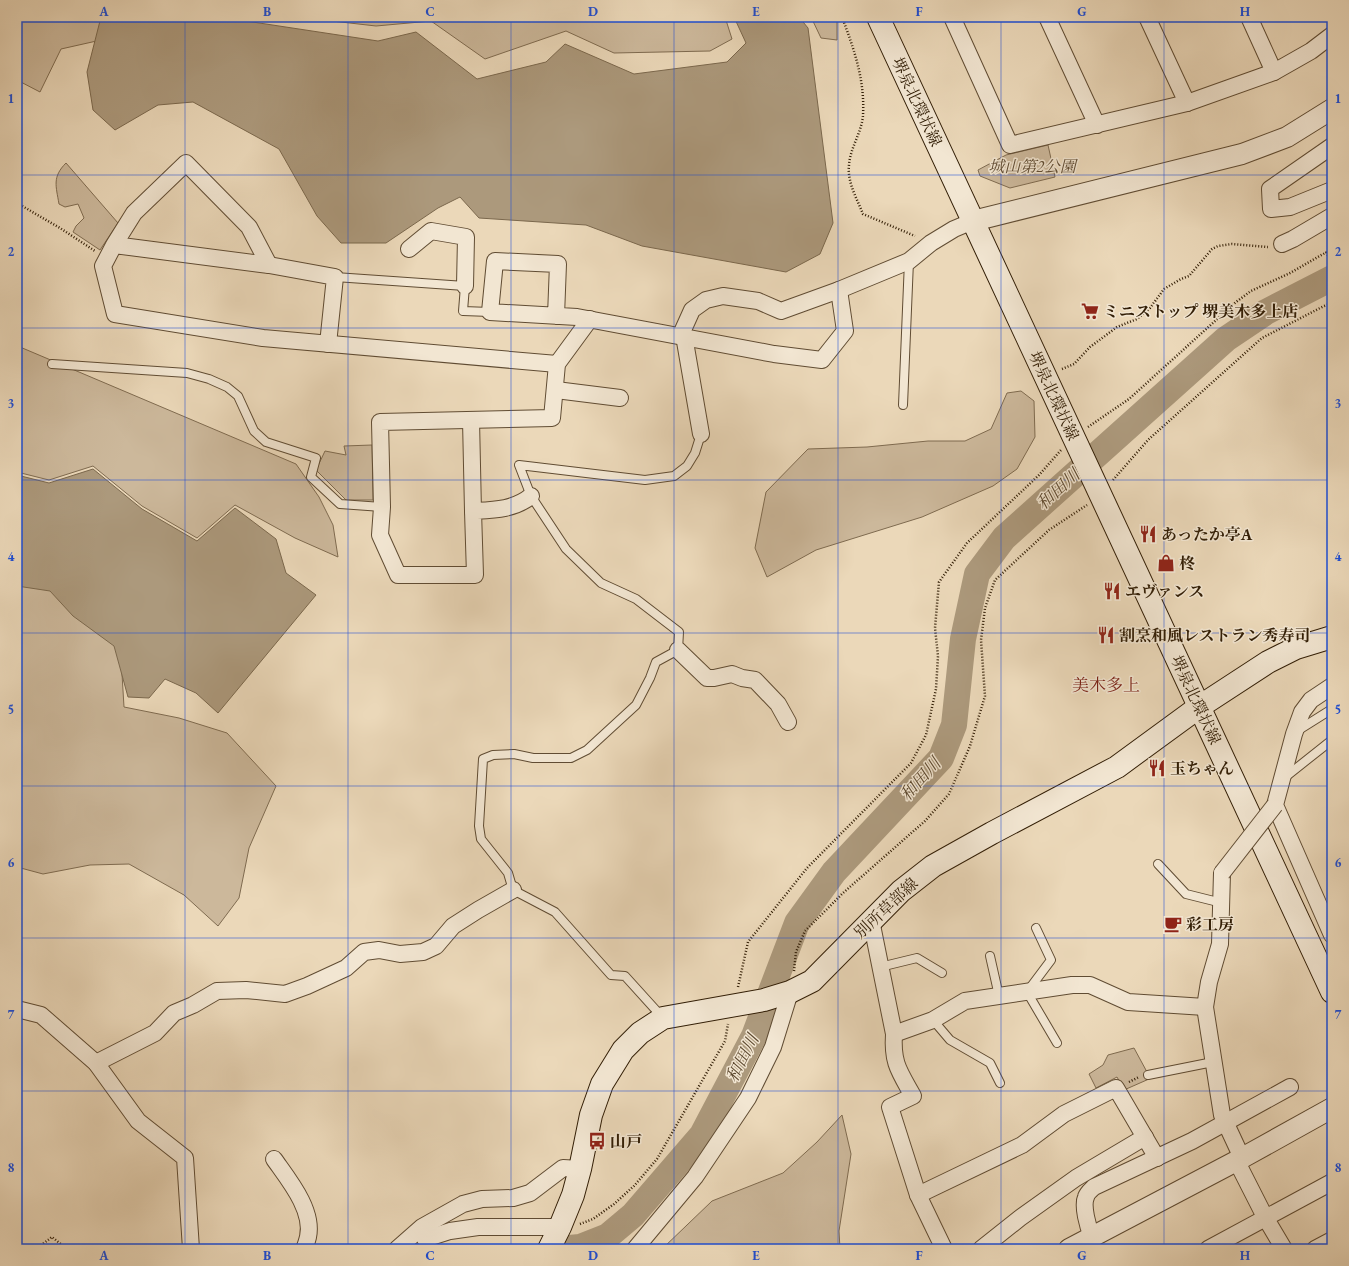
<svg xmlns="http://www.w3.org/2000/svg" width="1349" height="1266" viewBox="0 0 1349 1266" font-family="'EB Garamond','Noto Serif JP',serif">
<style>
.green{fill:#ccb89b;stroke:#7f6b50}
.water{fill:#ac997c;stroke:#7b684d}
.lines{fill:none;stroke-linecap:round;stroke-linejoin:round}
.river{stroke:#ac997c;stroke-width:26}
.service-casing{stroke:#604c33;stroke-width:10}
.minor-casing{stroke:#604c33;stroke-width:18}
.tertiary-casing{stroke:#604c33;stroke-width:22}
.secondary-casing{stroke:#321e06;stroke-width:24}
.path{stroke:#321e06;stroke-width:2.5;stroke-dasharray:1 2;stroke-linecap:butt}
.service{stroke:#f2e6d2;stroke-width:8}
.minor{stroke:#f2e6d2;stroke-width:16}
.tertiary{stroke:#f2e6d2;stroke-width:20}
.secondary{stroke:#f2e6d2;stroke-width:22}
.minor-bridge-casing{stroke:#604c33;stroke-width:18;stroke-linecap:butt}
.minor-bridge{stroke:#f2e6d2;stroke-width:16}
.grid{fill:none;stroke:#1d4ed8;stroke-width:1;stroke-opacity:0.55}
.labels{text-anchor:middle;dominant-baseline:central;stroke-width:3;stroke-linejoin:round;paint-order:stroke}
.street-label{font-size:16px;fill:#321e06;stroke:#f2e6d2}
.park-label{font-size:16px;font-style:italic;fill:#604c33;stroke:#f2e6d2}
.poi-label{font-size:16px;font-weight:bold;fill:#321e06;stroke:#f2e6d2;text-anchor:start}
.water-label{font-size:17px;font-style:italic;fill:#5d492f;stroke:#f2e6d2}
.neighbourhood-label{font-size:17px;fill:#7a1f14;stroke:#f2e6d2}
.neatline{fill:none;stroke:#1d4ed8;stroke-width:1.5}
.grid-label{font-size:13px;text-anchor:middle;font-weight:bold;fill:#1d4ed8}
</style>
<rect width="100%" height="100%" fill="#ebd8b9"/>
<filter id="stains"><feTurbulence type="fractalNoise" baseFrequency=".005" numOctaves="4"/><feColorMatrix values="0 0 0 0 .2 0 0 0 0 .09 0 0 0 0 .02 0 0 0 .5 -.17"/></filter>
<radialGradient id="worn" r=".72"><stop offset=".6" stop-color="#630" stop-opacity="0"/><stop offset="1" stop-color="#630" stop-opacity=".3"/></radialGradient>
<g class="green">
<path d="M17,17H111L101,40L61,49L40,92L17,80Z"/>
<path d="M297,17H725L732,39L710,51L614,53L566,31L485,59L431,21L376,26Z"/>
<path d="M811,17H837V40L821,38Z"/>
<path d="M1048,145L1055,177L1010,188L980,176L978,170L1006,155Z"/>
<path d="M66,163L118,223L100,250L73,232L76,226L84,218L78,204L65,207L59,204C56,186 52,177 66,163Z"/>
<path d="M20,347L296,464L319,497L333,525L338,557L295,538L235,505L197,538L142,506L93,466L49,480L17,472V348Z"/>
<path d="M1021,391L1034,401L1035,437L1017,469L993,486L922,517L816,550L767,577L755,548L766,492L808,449L867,447L928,441H965L991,429L1007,393Z"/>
<path d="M372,445L373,500H346L316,470L325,451L346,455L344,446Z"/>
<path d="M17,575L62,588L120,641L124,707L179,718L227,733L276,786L249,848L239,898L218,926L184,895L129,864L90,865L43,874L17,867Z"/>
<path d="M1134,1048L1147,1072L1149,1079L1124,1090L1117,1077L1096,1088L1089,1074L1103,1065L1108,1055Z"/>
<path d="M842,1115L851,1154L839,1231L840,1249H662L712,1201L783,1173L817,1142Z"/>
</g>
<g class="water">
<path d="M101,17H239L246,21L378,41L416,32L477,79L546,62L565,44L634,74L727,62L746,43L734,17H799L808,28L833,223L820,254L786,272L642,246L586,225L479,218L460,197L438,208L386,243H341L317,216L279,149L193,102L158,105L115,130L93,110L87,72Z"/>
<path d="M93,469L142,509L197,541L235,508L276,539L286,573L316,595L218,713L196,693L165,679L149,698L128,697L114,646L73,616L50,591L17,586V475L49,483Z"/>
</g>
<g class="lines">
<path class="river" d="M559,1249L580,1247L608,1236L633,1215L702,1135L754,1036L797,923L834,872L941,758L954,725L963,639L977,574L1004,538L1226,339L1266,312L1332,278"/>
<g class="service-casing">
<g id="service">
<path d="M335,277L465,286L463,311L490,312"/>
<path d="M52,364L187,373L209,379L227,387L238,396L254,431L266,442L316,458L311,477L340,504L382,507"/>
<path d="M903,405L909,261"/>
<path d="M1297,731L1332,709"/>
<path d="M1284,778L1332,740"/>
<path d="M1158,864L1186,894L1222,903"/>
<path d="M1036,928L1051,960L1027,992L1057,1043"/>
<path d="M990,956L999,996"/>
<path d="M880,967L917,958L942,973"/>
<path d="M663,1018L625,976L611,975L555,912L513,890L508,873L481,839L479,826L483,759L493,755L514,754L533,758H571L587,750L636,705L650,678L656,662L678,650L679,632L636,599L601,583L566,549L531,496L519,465L645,480L674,476L687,466L695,453L701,434"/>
<path d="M933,1020L950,1040L990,1063L1000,1083"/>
<path d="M1148,1075L1213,1062"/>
</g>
</g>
<g class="minor-casing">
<g id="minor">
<path d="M952,17L1010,145L1187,103L1274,72L1311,51L1332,35"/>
<path d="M1047,17L1097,125"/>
<path d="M1147,17L1187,103"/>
<path d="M1249,17L1274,72"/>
<path d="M1332,146L1270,189L1271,209L1290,207L1332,190"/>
<path d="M1282,244L1293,239L1332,216"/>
<path d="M114,245L269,265L249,227L186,163L134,213L114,245L103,266L115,314L263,338L557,364"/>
<path d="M409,249L431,231L466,237L465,286"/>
<path d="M269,265L335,277L328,344"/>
<path d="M556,316L558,264L495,261L490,312L577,317L774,354L822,360L845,331L839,290"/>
<path d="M556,390L620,398"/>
<path d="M471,420L473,511"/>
<path d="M701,434L683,330L692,310L706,300L723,296L758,301L781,311L839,290L909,261L931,243L954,229L973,221"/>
<path d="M531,496C514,510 493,510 473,511L475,575H398L380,535L382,507L380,422L552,418L557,364L590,319"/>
<path d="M678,650L707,678H714L732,674L742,678L755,680L778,704L788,722"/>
<path d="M1332,686L1311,700L1302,712L1294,734L1275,805L1332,935"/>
<path d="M1222,873L1220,944L1209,982L1205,1007L1222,1115L1242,1158"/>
<path d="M871,920L894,1034L933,1020L965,1001L1072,985H1090L1128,1002L1205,1007"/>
<path d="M17,1009L41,1015L96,1063L138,1121L185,1158L191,1249"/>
<path d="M894,1034C892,1063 899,1071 913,1096L890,1107L918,1195L944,1249"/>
<path d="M96,1063L155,1033L174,1013L193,1005L217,991L246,990L285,994L307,986L346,968L364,952L379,950L400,954L423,952L436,946L453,926L478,910L513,890"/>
<path d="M274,1159C288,1179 314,1210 308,1237C307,1241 306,1245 304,1249"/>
<path d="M1236,1160L1265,1217L1284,1249"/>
<path d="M918,1195L1022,1145L1064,1114L1116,1088L1157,1158"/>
<path d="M1092,1237C1088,1227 1082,1206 1086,1197C1087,1193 1091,1190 1094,1187L1192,1141L1290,1087"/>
<path d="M425,1239L450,1231L478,1227H560"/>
<path d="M397,1249L422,1227L463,1204L482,1199L513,1198L530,1193L563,1168L580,1169"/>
<path d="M635,1249L695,1177L748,1098L773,1047L790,992"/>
<path d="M981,1249L1020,1218L1076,1178L1145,1137"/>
<path d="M1208,1249L1332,1182"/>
<path d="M1315,1249L1332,1240"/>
</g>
</g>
<g class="tertiary-casing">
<g id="tertiary">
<path d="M973,221L1242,154L1287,137L1332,109"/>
<path d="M1069,1249L1242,1158L1332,1108"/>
</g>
</g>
<g class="secondary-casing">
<g id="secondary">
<path d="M878,17L1332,992"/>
<path d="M549,1249L560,1227L573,1195L580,1169L591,1115L602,1084L623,1050L640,1033L663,1018L764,1000L790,992L812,981L901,891L933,866L992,833L1117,767L1199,707L1268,662L1296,648L1332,637"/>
</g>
</g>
<g class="path">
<path d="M842,17C854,49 865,80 863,115C862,132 850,148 849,165C847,182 857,199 863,214L915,236"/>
<path d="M17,203L60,228L95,251"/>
<path d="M1326,252L1332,263"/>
<path d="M1062,369L1074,364L1090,347L1117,327L1137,319L1150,308L1164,289L1181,279L1189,276L1212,249L1218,246L1232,244L1268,247"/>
<path d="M1088,427L1129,399L1236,302L1251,291L1290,273L1332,249"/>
<path d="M1113,480L1148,440L1262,338L1324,306L1332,303"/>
<path d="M794,971L796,952L805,931L843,893L925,821L949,794L970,746L985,696L981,640L985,608L995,580L1049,530L1087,505"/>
<path d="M738,987L748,942L807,868L911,763L926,735L936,689L938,656L935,628L939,582L967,543L1039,475L1061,450"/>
<path d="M1129,1082L1139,1077"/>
<path d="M580,1224L593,1219L614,1204L634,1186L657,1159L725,1041L728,1024"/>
<path d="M36,1249L52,1237L67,1249"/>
</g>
<use href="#service" class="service"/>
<use href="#minor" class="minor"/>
<use href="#tertiary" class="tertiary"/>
<use href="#secondary" class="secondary"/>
<g class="minor-bridge-casing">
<path id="minor-bridge" d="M1222,873L1275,805"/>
</g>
<use href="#minor-bridge" class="minor-bridge"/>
</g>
<path class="grid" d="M185,17V1249M348,17V1249M511,17V1249M674,17V1249M838,17V1249M1001,17V1249M1164,17V1249M17,175H1332M17,328H1332M17,480H1332M17,633H1332M17,786H1332M17,938H1332M17,1091H1332"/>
<defs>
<g id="supermarket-bare" transform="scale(1.38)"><path d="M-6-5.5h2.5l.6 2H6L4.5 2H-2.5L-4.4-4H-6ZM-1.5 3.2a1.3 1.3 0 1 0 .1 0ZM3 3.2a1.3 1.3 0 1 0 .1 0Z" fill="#8f2418" stroke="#f2e6d2" stroke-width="2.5" paint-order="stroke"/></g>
<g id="restaurant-bare" transform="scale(1.38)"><path d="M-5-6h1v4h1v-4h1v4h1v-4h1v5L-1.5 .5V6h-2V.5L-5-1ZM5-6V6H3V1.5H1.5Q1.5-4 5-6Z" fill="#8f2418" stroke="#f2e6d2" stroke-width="2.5" paint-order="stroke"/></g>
<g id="shop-bare" transform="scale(1.38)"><path d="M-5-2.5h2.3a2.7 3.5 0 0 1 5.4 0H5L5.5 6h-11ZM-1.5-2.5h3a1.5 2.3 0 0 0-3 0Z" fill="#8f2418" stroke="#f2e6d2" stroke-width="2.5" paint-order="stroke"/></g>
<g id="cafe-bare" transform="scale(1.38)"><path d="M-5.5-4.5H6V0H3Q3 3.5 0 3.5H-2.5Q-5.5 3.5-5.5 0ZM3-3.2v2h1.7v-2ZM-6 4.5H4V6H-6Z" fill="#8f2418" stroke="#f2e6d2" stroke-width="2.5" paint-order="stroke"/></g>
<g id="bus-bare" transform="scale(1.38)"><path d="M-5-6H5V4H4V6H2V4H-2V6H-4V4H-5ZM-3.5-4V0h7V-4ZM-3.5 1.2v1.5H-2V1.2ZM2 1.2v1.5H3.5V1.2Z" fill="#8f2418" stroke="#f2e6d2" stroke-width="2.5" paint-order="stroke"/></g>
</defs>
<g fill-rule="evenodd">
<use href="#supermarket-bare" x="1090" y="311"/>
<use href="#restaurant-bare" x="1148" y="534"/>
<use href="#shop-bare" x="1166" y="563"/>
<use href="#restaurant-bare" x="1112" y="591"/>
<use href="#restaurant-bare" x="1106" y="635"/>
<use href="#restaurant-bare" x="1157" y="768"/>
<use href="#cafe-bare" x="1173" y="924"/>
<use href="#bus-bare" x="597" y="1141"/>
</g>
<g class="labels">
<g class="street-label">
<text transform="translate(917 102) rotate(65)">堺泉北環状線</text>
<text transform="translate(1054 396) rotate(65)">堺泉北環状線</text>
<text transform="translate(1196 700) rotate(65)">堺泉北環状線</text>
<text transform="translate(886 908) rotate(-43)">別所草部線</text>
</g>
<g class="park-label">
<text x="1032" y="166">城山第2公園</text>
</g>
<g class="poi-label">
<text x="1103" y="311">ミニストップ 堺美木多上店</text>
<text x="1161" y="534">あったか亭A</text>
<text x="1179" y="563">柊</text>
<text x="1125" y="591">エヴァンス</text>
<text x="1119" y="635">割烹和風レストラン秀寿司</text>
<text x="1170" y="768">玉ちゃん</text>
<text x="1186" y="924">彩工房</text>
<text x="610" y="1141">山戸</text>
</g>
<g class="water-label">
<text transform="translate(1058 489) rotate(-42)">和田川</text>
<text transform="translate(920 779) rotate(-48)">和田川</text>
<text transform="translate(742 1058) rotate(-63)">和田川</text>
</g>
<g class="neighbourhood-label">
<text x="1106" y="685">美木多上</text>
</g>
</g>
<rect width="1349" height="1266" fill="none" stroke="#ebd8b9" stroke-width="44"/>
<rect x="22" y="22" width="1305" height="1222" class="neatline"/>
<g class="grid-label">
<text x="104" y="16">A</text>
<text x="267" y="16">B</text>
<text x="430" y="16">C</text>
<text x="593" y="16">D</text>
<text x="756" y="16">E</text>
<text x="919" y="16">F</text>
<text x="1082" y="16">G</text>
<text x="1245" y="16">H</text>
<text x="11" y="103">1</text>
<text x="1338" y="103">1</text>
<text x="11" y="256">2</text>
<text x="1338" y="256">2</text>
<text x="11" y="408">3</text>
<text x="1338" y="408">3</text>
<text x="11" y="561">4</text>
<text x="1338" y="561">4</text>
<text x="11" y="714">5</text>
<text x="1338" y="714">5</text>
<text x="11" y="867">6</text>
<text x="1338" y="867">6</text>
<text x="11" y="1019">7</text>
<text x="1338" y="1019">7</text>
<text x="11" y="1172">8</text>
<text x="1338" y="1172">8</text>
<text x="104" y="1260">A</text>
<text x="267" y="1260">B</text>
<text x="430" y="1260">C</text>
<text x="593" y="1260">D</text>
<text x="756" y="1260">E</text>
<text x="919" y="1260">F</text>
<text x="1082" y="1260">G</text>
<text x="1245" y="1260">H</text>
</g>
<rect width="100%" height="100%" filter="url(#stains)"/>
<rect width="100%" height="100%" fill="url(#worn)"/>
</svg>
